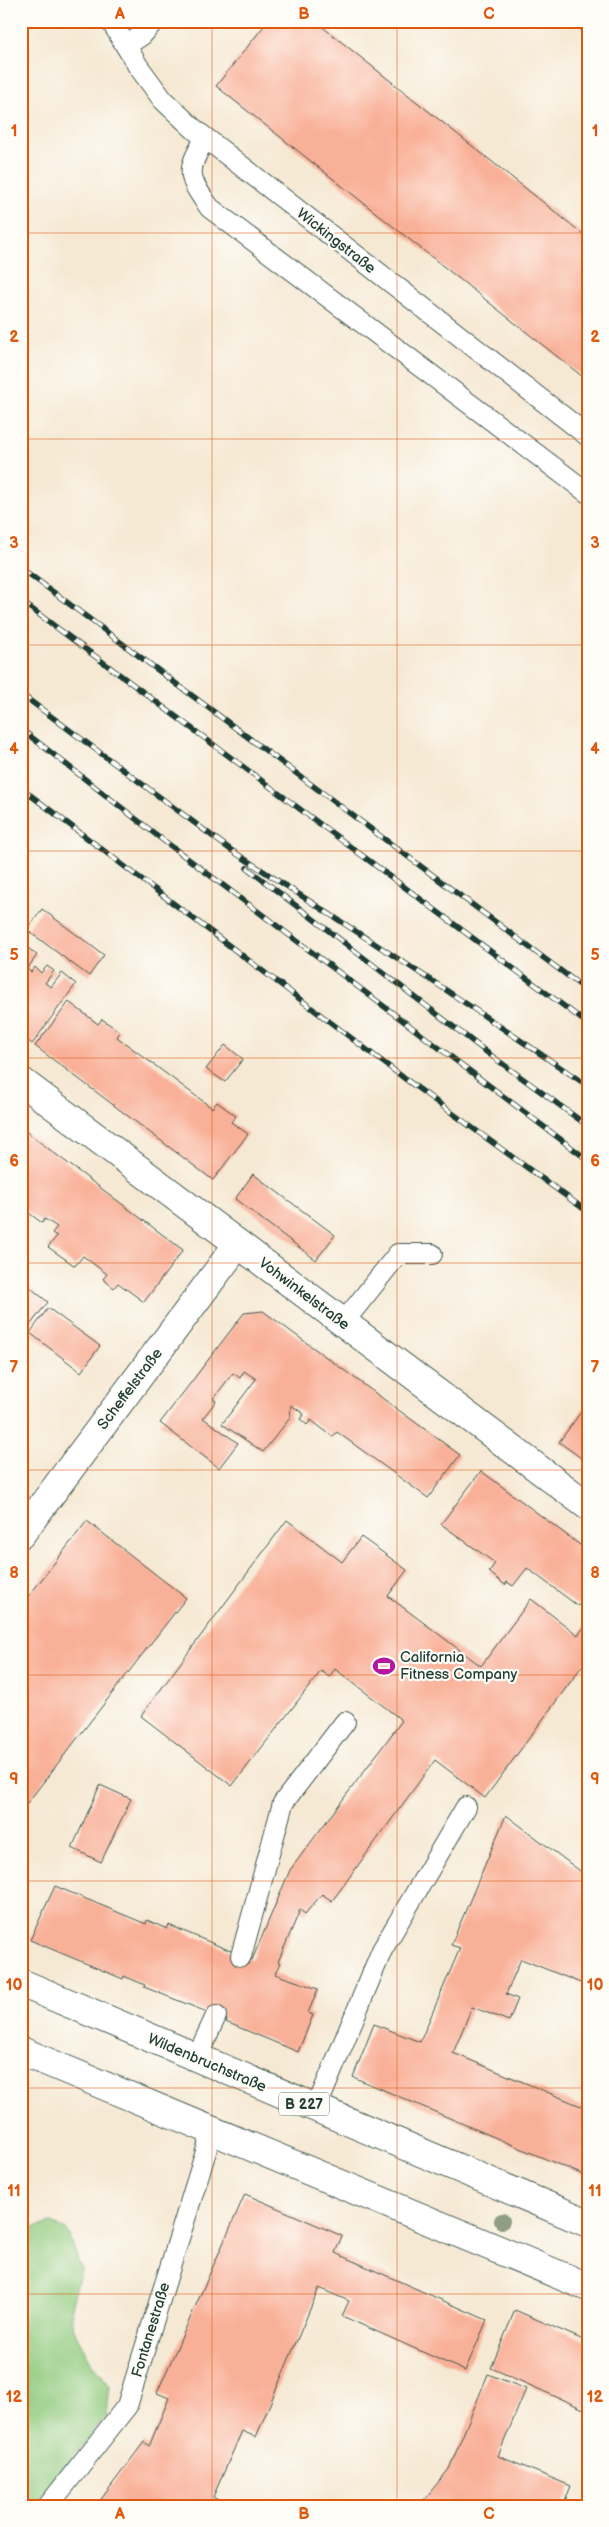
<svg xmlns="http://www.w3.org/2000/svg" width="609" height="2527" viewBox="0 0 609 2527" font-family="'Balsamiq Sans',sans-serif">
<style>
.green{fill:#91ca7e;stroke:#588459}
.building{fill:#f9b098}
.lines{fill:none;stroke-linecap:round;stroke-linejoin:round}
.lane-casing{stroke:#3f574c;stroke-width:22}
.street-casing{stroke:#3f574c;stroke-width:30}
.primary-casing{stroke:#3f574c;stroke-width:30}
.lane{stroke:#fff;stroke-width:20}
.street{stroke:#fff;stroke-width:28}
.primary{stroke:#fff;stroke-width:28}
.rail-casing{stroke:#1f3d34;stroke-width:5.5}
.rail{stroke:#fdfcf7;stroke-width:4;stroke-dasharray:11;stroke-linecap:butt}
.tree{fill:#909e86}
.grid{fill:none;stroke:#de580e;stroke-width:1;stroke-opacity:0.55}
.labels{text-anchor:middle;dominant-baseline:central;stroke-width:4.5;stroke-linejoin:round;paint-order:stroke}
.shield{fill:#fdfcf7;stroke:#62766e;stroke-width:1}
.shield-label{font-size:14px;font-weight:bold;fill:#1f3d34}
.street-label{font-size:15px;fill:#1f3d34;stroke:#fdfcf7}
.poi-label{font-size:15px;fill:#1f3d34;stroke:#fdfcf7;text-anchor:start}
.neatline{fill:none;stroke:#de580e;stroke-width:2}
.grid-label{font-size:16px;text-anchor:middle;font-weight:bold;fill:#de580e}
</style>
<rect width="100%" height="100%" fill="#fdfcf7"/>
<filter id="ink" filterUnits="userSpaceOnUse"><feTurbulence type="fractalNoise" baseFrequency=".02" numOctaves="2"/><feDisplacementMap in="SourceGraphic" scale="10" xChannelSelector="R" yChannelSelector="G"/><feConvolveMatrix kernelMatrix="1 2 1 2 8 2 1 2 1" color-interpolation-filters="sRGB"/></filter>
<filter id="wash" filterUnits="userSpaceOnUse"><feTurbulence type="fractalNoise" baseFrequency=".0096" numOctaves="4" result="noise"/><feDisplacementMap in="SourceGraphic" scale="20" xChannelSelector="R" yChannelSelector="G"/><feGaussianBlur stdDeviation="1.12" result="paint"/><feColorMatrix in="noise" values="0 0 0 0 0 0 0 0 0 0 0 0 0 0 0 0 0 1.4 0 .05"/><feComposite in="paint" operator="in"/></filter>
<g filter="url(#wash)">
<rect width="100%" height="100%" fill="#f6e9d4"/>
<path class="green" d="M50,2223L68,2231L81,2270L71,2307L74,2330L90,2360L110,2386L107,2415L34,2506H21V2235L29,2229Z"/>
<g id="blocks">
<g class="building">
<path d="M268,21H315L588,238V381L216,86Z"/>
<path d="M42,909L104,955L89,976L27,930Z"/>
<path d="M24,945L37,955L27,969L31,972L35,967L41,973L47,966L54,971L45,983L51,987L62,973L76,984L32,1044L21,1035V948Z"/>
<path d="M69,1002L98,1024L102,1019L120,1032L117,1037L212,1108L217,1102L236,1116L231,1122L248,1134L213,1180L35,1046Z"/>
<path d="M225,1045L243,1059L225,1082L206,1069Z"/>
<path d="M21,1128L183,1250L144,1302L118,1283L114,1288L103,1279L107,1274L83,1256L75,1266L48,1247L57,1236L52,1233L57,1227L45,1219L42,1223L21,1207Z"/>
<path d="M253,1174L335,1235L316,1260L235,1199Z"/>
<path d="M21,1280L48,1302L27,1329L21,1325Z"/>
<path d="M48,1308L100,1346L81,1372L30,1333Z"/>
<path d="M263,1311L460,1455L428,1498L337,1432L333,1437L311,1420L307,1425L300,1419L304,1414L291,1405L290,1418L263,1452L222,1424L256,1379L244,1371L240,1378L233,1373L213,1399L216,1401L203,1418L238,1443L219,1468L160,1423L244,1313Z"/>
<path d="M586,1405L588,1406V1463L559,1442Z"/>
<path d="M481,1471L588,1551V1593L578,1606L527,1568L513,1586L507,1582L505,1585L489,1572L495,1563L441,1524Z"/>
<path d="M287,1520L342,1562L361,1537L407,1570L388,1596L481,1666L531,1599L578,1635L588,1622V1658L485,1798L435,1760L332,1901L322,1894L305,1914L300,1910L278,1962L280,1963L275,1974L318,1989L308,2013L313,2015L298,2052L226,2022L227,2020L144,1987L145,1985L124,1976L123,1979L30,1940L55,1886L146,1924L147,1920L167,1929L169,1925L252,1960L290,1870L401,1722L399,1718L335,1669L329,1677L321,1671L232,1786L141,1716Z"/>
<path d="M87,1521L186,1598L21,1811V1606Z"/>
<path d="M100,1785L131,1799L101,1862L72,1848Z"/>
<path d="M506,1815L588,1877V1986L521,1959L506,1994L518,1999L509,2021L472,2007L453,2053L588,2109V2177L353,2077L374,2024L420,2042L460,1948L451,1945Z"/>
<path d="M245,2194L342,2236L335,2253L487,2320L465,2371L342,2316L349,2301L319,2288L256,2437L242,2431L213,2497L218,2500L214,2506H96L144,2442L149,2446L150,2444L169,2398L157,2393Z"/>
<path d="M515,2310L588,2342V2411L491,2368Z"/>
<path d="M488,2374L526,2389L498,2456L571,2486L563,2506H419L449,2469Z"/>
</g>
</g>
</g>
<g filter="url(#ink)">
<use href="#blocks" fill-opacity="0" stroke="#3f574c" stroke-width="1"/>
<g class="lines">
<g class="lane-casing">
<g id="lane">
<path d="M111,21L138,66L163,100L194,129L588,436"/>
<path d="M587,21L588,22"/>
<path d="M126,46L142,35L154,21"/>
<path d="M205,139C186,171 187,177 210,208L588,493"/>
<path d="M343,1323L398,1254H432"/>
<path d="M241,1956L283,1803L345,1722"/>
<path d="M196,2059L216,2016"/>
<path d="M316,2109L382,1950L466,1807"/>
<path d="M48,2506L127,2406L212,2132"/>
</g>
</g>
<g class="street-casing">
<g id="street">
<path d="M21,1081L588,1506"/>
<path d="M21,1534L238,1244"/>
</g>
</g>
<g class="primary-casing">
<g id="primary">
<path d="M21,1983L588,2223"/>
<path d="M21,2051L588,2287"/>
</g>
</g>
<use href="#lane" class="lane"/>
<use href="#street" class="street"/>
<use href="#primary" class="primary"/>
<g class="rail-casing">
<g id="rail">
<path d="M21,568L588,991"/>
<path d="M21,601L588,1024"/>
<path d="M21,694L231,850L443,988L588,1086"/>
<path d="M21,729L159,837L588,1160"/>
<path d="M21,788L404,1078L588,1212"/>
<path d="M247,868L485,1051L588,1126"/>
</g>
</g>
<use href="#rail" class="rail"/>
</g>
<circle class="tree" cx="502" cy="2221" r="8"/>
</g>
<path class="grid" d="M212,21V2506M397,21V2506M21,233H588M21,439H588M21,645H588M21,851H588M21,1058H588M21,1263H588M21,1470H588M21,1675H588M21,1881H588M21,2088H588M21,2294H588"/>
<defs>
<g id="stadium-bare" transform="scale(1.725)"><path d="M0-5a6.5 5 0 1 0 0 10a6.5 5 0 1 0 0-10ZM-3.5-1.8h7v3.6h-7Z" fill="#b5179e" stroke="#fdfcf7" stroke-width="2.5" paint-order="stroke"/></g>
</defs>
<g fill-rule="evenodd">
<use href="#stadium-bare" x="384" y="1666"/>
</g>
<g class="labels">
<rect class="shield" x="279" y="2092.5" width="50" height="23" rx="4"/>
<g class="shield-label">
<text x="304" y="2104">B 227</text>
</g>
<g class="street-label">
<text transform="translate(336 241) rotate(38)">Wickingstraße</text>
<text transform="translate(304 1294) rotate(37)">Vohwinkelstraße</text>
<text transform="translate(130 1389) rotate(-53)">Scheffelstraße</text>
<text transform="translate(207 2063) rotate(23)">Wildenbruchstraße</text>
<text transform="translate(151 2330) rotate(-73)">Fontanestraße</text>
</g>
<g class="poi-label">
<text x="400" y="1657">California<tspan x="400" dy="17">Fitness Company</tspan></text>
</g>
</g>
<rect width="609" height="2527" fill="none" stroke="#fdfcf7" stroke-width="55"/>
<rect x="28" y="28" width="554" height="2472" class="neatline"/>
<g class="grid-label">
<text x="120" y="19">A</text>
<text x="304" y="19">B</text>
<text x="489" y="19">C</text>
<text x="14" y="136">1</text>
<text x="595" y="136">1</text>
<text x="14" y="342">2</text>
<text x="595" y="342">2</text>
<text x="14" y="548">3</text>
<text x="595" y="548">3</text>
<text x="14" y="754">4</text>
<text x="595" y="754">4</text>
<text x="14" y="960">5</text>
<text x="595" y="960">5</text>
<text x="14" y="1166">6</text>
<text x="595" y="1166">6</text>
<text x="14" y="1372">7</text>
<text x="595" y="1372">7</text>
<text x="14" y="1578">8</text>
<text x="595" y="1578">8</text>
<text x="14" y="1784">9</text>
<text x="595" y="1784">9</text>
<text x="14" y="1990">10</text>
<text x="595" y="1990">10</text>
<text x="14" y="2196">11</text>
<text x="595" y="2196">11</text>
<text x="14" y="2402">12</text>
<text x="595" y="2402">12</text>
<text x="120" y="2519">A</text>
<text x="304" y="2519">B</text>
<text x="489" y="2519">C</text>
</g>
</svg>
